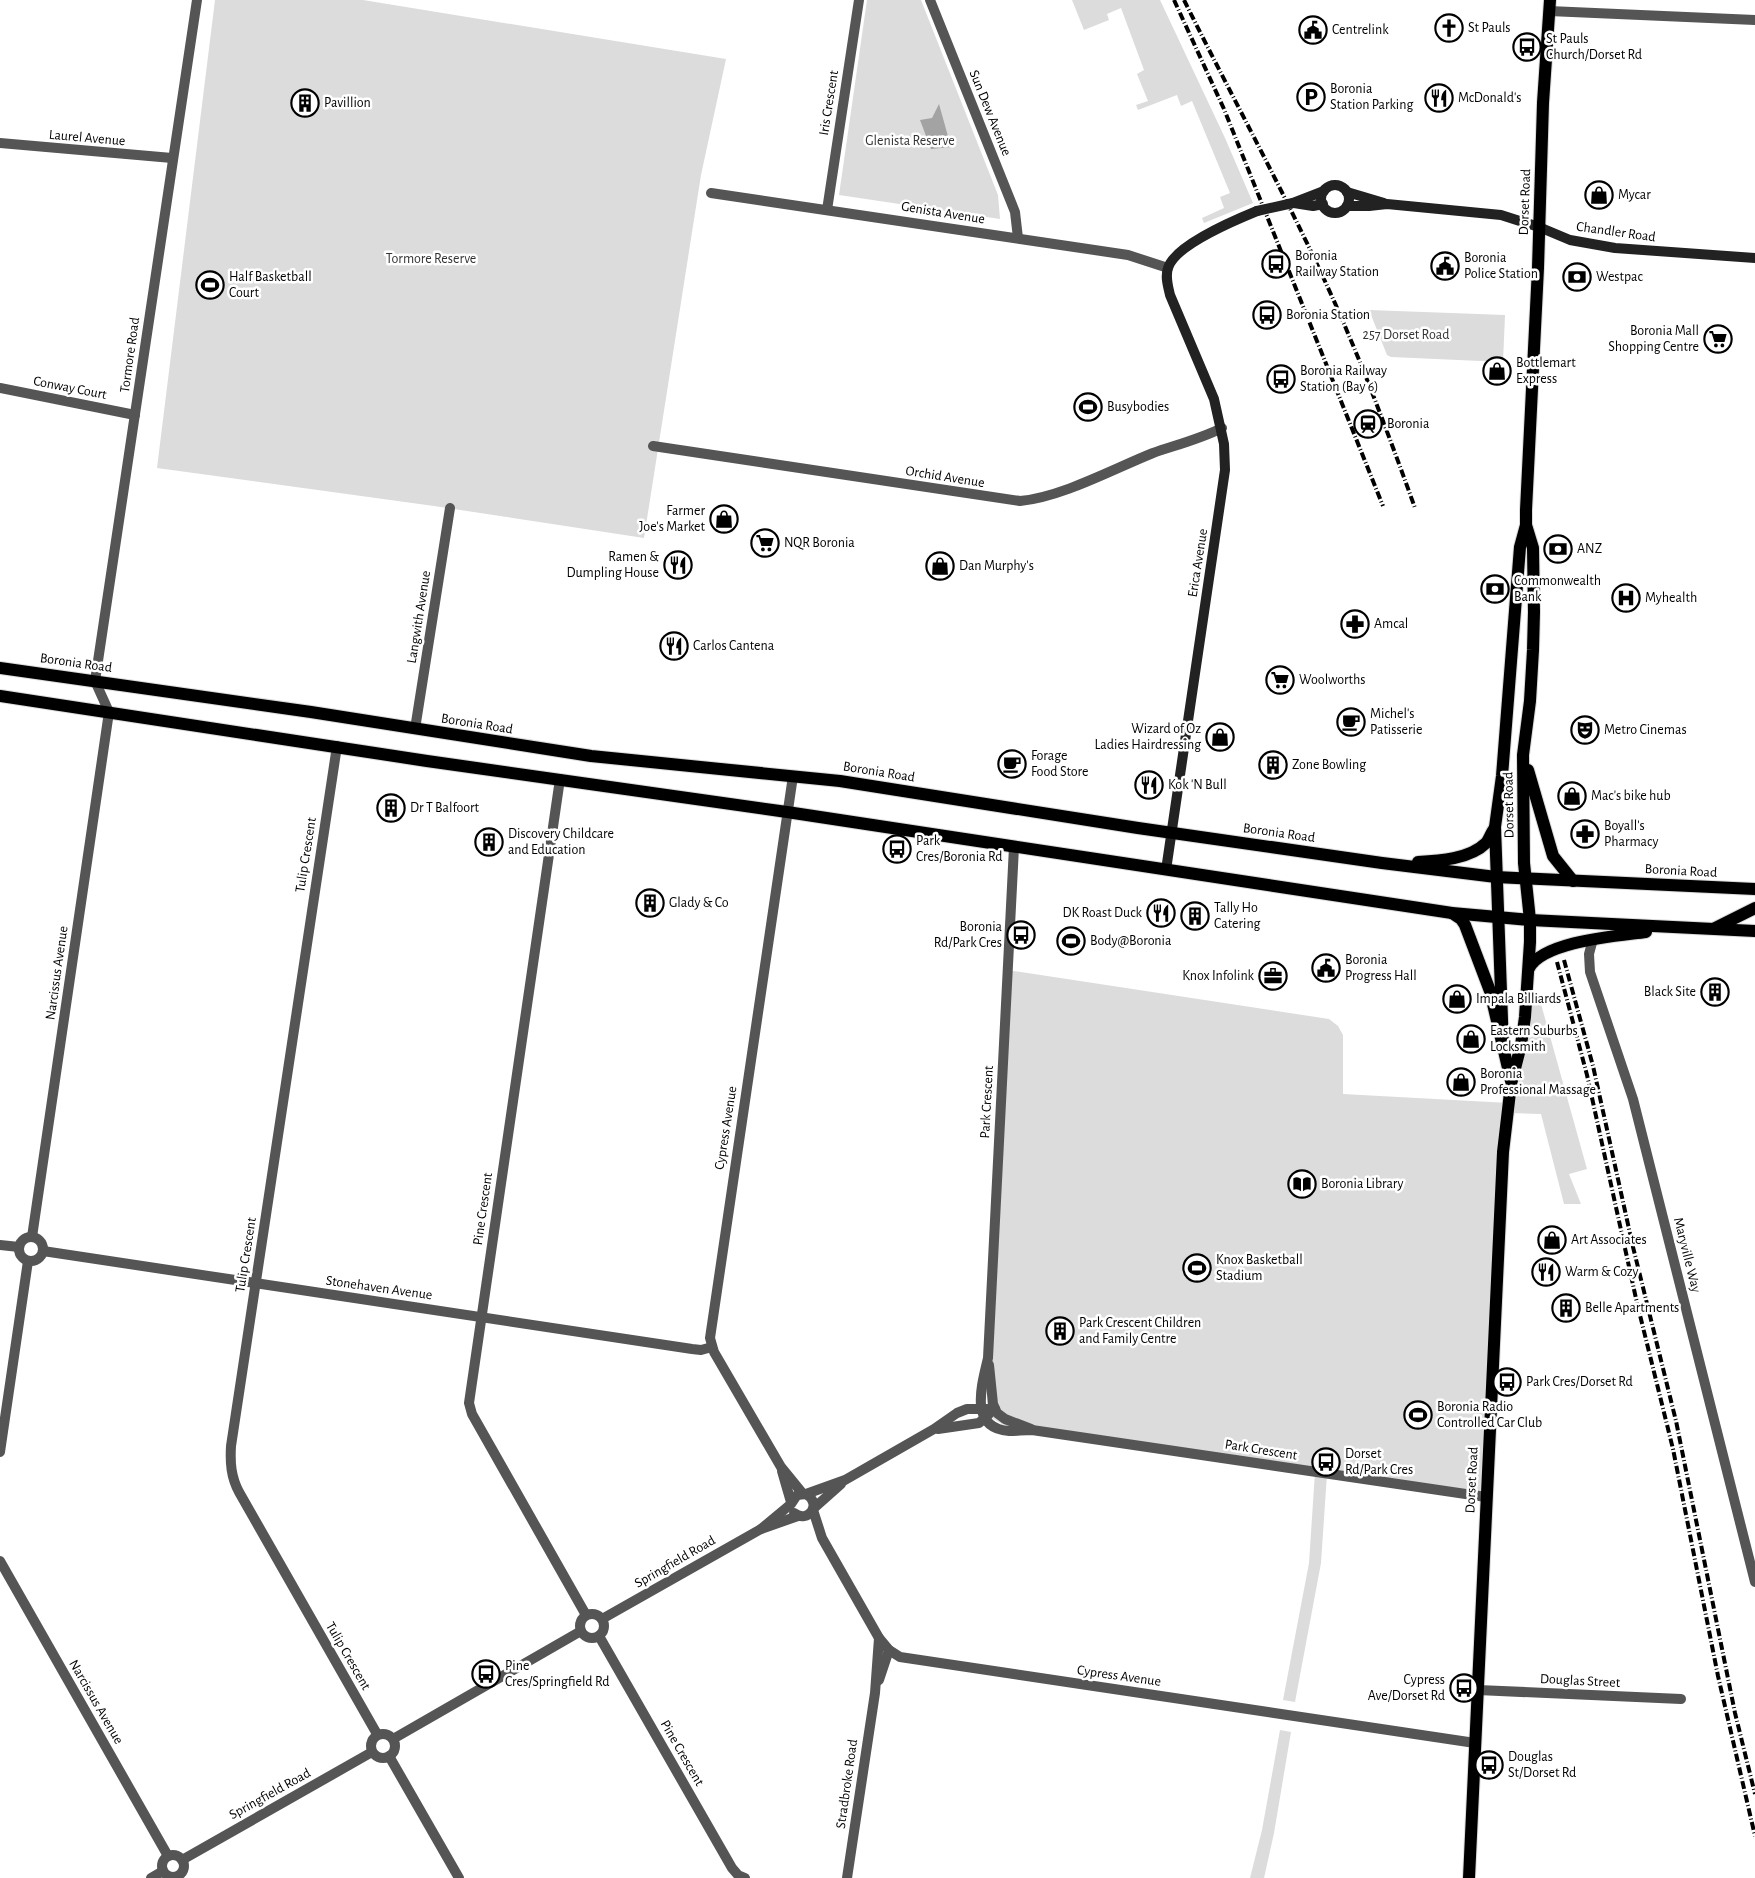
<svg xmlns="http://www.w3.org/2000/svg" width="1755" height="1878" viewBox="0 0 1755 1878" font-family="'Alegreya Sans',sans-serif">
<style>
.green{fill:#dcdcdc}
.water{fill:#a3a3a3}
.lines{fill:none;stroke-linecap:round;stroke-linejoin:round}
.primary-casing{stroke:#dbdbdb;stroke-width:14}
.minor{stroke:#555;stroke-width:10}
.tertiary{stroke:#555;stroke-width:10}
.secondary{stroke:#222;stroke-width:10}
.primary{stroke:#000;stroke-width:12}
.rail{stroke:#000;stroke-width:4;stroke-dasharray:8 2.5 1 2.5;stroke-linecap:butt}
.secondary-bridge{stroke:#222;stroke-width:10}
.labels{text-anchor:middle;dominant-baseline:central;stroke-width:5;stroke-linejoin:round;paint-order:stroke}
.poi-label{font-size:14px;fill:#000;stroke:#fff;text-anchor:start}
.street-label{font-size:14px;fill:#000;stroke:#fff}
.park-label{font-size:14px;fill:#333;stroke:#fff}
</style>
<rect width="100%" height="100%" fill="#fff"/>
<g class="green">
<path d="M215,0H363L726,59L701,175L644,538L434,506L157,468Z"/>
<path d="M867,0H921L998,195L1000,219L839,195Z"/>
<path d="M1072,0H1160L1225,138L1253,203L1204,223L1202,218L1224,208L1220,197L1230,193L1192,101L1181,106L1177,95L1138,110L1136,105L1148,101L1137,74L1144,70L1121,8L1107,14L1109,20L1084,30Z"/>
<path d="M1369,310L1505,315L1503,362L1391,357L1387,355Z"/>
<path d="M1007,970L1329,1019L1338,1026L1343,1035V1094L1509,1103L1526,1003L1541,1004L1587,1169L1569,1174L1581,1204H1564L1541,1114L1508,1113L1486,1497L1327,1474L1321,1563L1295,1702L1283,1700L1309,1563L1315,1472L1005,1426L992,1418L987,1408Z"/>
<path d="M1280,1730L1291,1732L1274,1833L1264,1878H1250L1262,1830Z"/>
</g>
<path class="water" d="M939,104L951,147L931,149L920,120L932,118Z"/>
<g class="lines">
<g class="primary-casing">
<g id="primary">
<path d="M0,668L311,712L591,756L840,781L1138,828L1382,863L1496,877L1755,889"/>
<path d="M0,696L427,761L787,812L1452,913L1530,920L1755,931"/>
<path d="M1528,770L1553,856L1573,881"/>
<path d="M1418,862C1439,861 1470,859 1486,843C1489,840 1491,833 1494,829"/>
<path d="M1452,913L1461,919L1465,925L1490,991L1511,1081"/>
<path d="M1715,928L1755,908"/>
<path d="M1529,968C1544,941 1617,936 1646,932"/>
<path d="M1503,1047L1495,827L1502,776L1520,547L1526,525"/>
<path d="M1469,1878L1503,1152L1511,1084L1521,1045L1525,1017L1530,942V920L1524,863L1523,755L1530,701L1533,650L1534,612L1533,548L1526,525V510L1538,268L1543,103L1550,0"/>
</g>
</g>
<g class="minor">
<path d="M930,0L1015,212L1018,238"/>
<path d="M1549,11L1755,20"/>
<path d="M0,143L172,158"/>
<path d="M711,193L1128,255L1168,268"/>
<path d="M827,210L859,0"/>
<path d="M0,388L135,415"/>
<path d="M653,446L1020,501C1062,497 1113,469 1153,453C1176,445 1200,439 1222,428"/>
<path d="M415,729L450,508"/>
<path d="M337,746L231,1446C230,1463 231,1477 239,1492L377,1734"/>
<path d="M793,776L710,1338L714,1352L781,1467L803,1494"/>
<path d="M560,779L469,1403L472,1414L586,1615"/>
<path d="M1014,847L988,1358C982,1384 968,1428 1009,1431C1016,1431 1024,1430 1032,1430L1486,1497"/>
<path d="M1593,939L1589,954L1590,972L1633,1099L1755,1582"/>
<circle cx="31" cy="1249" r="12"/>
<path d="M32,1237L109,712"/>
<path d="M0,1245L19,1247"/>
<path d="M43,1251L692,1349L701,1350L712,1347"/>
<path d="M989,1365L993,1404L997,1413L1005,1419L1031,1429"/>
<path d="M938,1429L979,1423L989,1414"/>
<path d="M0,1452L28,1261"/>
<path d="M782,1471L791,1502"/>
<path d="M814,1508L841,1484"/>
<path d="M813,1510L822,1538L879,1638L889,1650L900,1657L1475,1743"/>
<path d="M794,1513C808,1524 823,1504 806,1494"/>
<path d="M761,1529L791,1504L797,1495L806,1494L845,1480L934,1429L957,1413L967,1409H995"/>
<path d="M0,1561L168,1856"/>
<circle cx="592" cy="1626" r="12"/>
<path d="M602,1619L761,1529L798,1516"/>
<path d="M599,1636L732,1868L738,1875L745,1878"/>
<path d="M879,1680L889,1650"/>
<path d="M1478,1690L1681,1699"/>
<circle cx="383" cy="1746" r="12"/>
<path d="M393,1739L581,1631"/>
<path d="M389,1756L459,1878"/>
<circle cx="173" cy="1866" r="11"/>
<path d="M182,1860L372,1752"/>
<path d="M151,1878L163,1871"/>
<path d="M847,1878L875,1693L879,1638"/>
</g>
<path class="tertiary" d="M109,712L95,681L197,0"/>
<g class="secondary">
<circle cx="1335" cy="199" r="14"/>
<path d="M1347,192L1384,203"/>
<path d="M1293,203L1324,191"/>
<path d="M1294,203L1313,206L1323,204"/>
<path d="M1347,206H1369L1387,204L1501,215L1539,227L1570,240L1615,248L1755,258"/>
<path d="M1166,870L1225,470L1224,444L1214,399L1170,295C1168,286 1165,277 1168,268C1175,245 1235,220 1257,211"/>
</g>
<use href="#primary" class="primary"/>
<g class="rail">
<path d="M1174,0L1224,109L1383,506"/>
<path d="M1184,0C1235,103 1291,204 1338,310C1366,374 1391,441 1415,508"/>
<path d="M1564,960L1593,1066L1633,1247L1676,1421L1735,1713L1755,1794"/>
<path d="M1557,962L1587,1075L1637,1303L1673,1449L1718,1676L1755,1836"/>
</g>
<path class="secondary-bridge" d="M1257,211L1293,203"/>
</g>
<defs>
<g id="church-ring" transform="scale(1.4375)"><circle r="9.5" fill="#fff" stroke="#000" stroke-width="1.5"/><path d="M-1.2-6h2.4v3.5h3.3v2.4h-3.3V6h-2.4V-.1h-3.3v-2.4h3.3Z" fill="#000"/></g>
<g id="civic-ring" transform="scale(1.4375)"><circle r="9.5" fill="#fff" stroke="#000" stroke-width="1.5"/><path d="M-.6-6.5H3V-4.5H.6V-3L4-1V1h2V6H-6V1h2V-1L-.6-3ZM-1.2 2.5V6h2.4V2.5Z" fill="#000"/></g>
<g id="bus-ring" transform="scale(1.4375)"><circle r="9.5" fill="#fff" stroke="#000" stroke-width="1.5"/><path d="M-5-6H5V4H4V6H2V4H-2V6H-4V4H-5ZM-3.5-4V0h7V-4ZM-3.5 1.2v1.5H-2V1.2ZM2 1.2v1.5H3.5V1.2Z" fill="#000"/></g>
<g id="parking-ring" transform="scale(1.4375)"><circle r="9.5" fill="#fff" stroke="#000" stroke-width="1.5"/><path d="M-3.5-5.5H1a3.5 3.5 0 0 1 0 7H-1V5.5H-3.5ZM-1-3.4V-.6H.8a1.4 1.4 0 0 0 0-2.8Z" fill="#000"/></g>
<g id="restaurant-ring" transform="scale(1.4375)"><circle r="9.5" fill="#fff" stroke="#000" stroke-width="1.5"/><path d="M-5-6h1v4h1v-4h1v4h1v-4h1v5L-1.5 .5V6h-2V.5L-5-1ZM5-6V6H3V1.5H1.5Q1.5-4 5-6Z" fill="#000"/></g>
<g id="building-ring" transform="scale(1.4375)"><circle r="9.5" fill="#fff" stroke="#000" stroke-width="1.5"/><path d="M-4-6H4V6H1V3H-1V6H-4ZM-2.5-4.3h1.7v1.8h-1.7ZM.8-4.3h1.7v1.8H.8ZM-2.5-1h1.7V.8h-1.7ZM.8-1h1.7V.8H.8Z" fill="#000"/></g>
<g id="shop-ring" transform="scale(1.4375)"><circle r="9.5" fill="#fff" stroke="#000" stroke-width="1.5"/><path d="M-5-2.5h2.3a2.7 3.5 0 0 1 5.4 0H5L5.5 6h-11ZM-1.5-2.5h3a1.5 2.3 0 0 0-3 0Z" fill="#000"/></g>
<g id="bank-ring" transform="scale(1.4375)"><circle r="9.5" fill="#fff" stroke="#000" stroke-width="1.5"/><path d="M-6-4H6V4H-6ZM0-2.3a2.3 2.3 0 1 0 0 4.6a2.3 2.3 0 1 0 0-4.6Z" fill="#000"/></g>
<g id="stadium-ring" transform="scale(1.4375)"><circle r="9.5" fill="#fff" stroke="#000" stroke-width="1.5"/><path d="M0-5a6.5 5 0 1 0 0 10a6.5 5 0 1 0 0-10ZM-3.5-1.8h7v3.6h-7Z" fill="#000"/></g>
<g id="supermarket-ring" transform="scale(1.4375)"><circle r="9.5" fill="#fff" stroke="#000" stroke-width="1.5"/><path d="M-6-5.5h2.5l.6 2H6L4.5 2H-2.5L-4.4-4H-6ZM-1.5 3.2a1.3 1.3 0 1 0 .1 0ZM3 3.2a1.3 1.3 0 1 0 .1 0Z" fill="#000"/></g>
<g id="station-ring" transform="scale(1.4375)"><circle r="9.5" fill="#fff" stroke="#000" stroke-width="1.5"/><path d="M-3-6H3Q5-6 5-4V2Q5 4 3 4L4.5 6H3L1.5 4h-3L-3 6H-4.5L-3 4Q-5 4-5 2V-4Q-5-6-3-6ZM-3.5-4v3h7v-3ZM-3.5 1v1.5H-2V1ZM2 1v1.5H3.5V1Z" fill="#000"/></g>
<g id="hospital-ring" transform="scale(1.4375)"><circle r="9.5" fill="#fff" stroke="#000" stroke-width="1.5"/><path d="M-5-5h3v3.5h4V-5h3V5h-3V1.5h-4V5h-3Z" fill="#000"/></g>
<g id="pharmacy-ring" transform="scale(1.4375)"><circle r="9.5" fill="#fff" stroke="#000" stroke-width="1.5"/><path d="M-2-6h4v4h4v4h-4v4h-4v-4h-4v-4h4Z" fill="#000"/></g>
<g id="cafe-ring" transform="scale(1.4375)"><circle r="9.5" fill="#fff" stroke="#000" stroke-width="1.5"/><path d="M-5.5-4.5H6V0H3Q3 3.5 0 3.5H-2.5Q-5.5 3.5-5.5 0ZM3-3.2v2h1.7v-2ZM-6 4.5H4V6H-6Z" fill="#000"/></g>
<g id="theatre-ring" transform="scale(1.4375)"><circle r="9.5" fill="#fff" stroke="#000" stroke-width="1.5"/><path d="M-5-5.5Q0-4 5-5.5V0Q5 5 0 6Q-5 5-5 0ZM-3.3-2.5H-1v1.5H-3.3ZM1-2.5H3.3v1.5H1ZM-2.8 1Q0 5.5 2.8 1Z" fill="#000"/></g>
<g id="office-ring" transform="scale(1.4375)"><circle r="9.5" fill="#fff" stroke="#000" stroke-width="1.5"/><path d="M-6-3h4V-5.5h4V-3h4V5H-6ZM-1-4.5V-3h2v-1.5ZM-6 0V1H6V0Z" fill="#000"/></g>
<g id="library-ring" transform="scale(1.4375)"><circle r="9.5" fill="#fff" stroke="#000" stroke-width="1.5"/><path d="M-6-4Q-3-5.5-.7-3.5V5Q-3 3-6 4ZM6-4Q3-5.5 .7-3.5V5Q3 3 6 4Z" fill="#000"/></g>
</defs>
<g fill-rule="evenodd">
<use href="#church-ring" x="1449" y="28"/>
<use href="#civic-ring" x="1313" y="30"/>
<use href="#bus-ring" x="1527" y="47"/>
<use href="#parking-ring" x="1311" y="97"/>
<use href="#restaurant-ring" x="1439" y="98"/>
<use href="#building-ring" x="305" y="103"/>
<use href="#shop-ring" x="1599" y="195"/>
<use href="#bus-ring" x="1276" y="264"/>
<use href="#civic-ring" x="1445" y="266"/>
<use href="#bank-ring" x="1577" y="277"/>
<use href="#stadium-ring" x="210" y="285"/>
<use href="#bus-ring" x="1267" y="315"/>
<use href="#supermarket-ring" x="1718" y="339"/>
<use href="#shop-ring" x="1497" y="371"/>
<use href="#bus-ring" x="1281" y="379"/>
<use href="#stadium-ring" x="1088" y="407"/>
<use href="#station-ring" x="1368" y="424"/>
<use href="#shop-ring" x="724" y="519"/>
<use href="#supermarket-ring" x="765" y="543"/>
<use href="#bank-ring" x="1558" y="549"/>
<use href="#restaurant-ring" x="678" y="565"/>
<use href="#shop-ring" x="940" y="566"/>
<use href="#bank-ring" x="1495" y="589"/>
<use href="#hospital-ring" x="1626" y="598"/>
<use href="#pharmacy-ring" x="1355" y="624"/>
<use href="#restaurant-ring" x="674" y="646"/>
<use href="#supermarket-ring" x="1280" y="680"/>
<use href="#cafe-ring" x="1351" y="722"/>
<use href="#theatre-ring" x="1585" y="730"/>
<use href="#shop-ring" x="1220" y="737"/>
<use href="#cafe-ring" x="1012" y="764"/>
<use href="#building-ring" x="1273" y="765"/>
<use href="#restaurant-ring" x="1149" y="785"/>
<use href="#shop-ring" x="1572" y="796"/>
<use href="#building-ring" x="391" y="808"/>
<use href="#pharmacy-ring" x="1585" y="834"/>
<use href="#building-ring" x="489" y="842"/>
<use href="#bus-ring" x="897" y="849"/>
<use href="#building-ring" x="650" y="903"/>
<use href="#restaurant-ring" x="1161" y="913"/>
<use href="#building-ring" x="1195" y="916"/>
<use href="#bus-ring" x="1021" y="935"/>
<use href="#stadium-ring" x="1071" y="941"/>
<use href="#civic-ring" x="1326" y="968"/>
<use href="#office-ring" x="1273" y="976"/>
<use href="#building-ring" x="1715" y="992"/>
<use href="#shop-ring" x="1457" y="999"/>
<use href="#shop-ring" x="1471" y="1039"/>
<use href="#shop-ring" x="1461" y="1082"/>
<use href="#library-ring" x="1302" y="1184"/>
<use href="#shop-ring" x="1552" y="1240"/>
<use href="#stadium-ring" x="1197" y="1268"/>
<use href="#restaurant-ring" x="1546" y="1272"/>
<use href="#building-ring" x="1566" y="1308"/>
<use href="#building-ring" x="1060" y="1331"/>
<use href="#bus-ring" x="1507" y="1382"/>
<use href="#stadium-ring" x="1418" y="1415"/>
<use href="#bus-ring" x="1326" y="1462"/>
<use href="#bus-ring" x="486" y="1674"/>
<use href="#bus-ring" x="1464" y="1688"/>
<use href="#bus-ring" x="1489" y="1765"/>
</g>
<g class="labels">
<g class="poi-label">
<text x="1468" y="28">St Pauls</text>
<text x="1332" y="30">Centrelink</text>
<text x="1546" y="39">St Pauls<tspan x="1546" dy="16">Church/Dorset Rd</tspan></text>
<text x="1330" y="89">Boronia<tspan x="1330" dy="16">Station Parking</tspan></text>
<text x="1458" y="98">McDonald's</text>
<text x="324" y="103">Pavillion</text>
<text x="1618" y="195">Mycar</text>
<text x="1295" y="256">Boronia<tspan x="1295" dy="16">Railway Station</tspan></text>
<text x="1464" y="258">Boronia<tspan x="1464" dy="16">Police Station</tspan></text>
<text x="229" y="277">Half Basketball<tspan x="229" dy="16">Court</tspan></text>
<text x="1596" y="277">Westpac</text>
<text x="1286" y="315">Boronia Station</text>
<text x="1699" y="331" text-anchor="end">Boronia Mall<tspan x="1699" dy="16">Shopping Centre</tspan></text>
<text x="1516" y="363">Bottlemart<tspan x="1516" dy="16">Express</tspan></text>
<text x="1300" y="371">Boronia Railway<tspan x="1300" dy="16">Station (Bay 6)</tspan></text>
<text x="1107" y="407">Busybodies</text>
<text x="1387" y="424">Boronia</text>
<text x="705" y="511" text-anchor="end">Farmer<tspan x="705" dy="16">Joe's Market</tspan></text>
<text x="784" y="543">NQR Boronia</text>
<text x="1577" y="549">ANZ</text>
<text x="659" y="557" text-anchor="end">Ramen &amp;<tspan x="659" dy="16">Dumpling House</tspan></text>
<text x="959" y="566">Dan Murphy's</text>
<text x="1514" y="581">Commonwealth<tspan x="1514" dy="16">Bank</tspan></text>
<text x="1645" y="598">Myhealth</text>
<text x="1374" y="624">Amcal</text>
<text x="693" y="646">Carlos Cantena</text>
<text x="1299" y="680">Woolworths</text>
<text x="1370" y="714">Michel's<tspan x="1370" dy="16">Patisserie</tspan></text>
<text x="1201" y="729" text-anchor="end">Wizard of Oz<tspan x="1201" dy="16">Ladies Hairdressing</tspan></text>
<text x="1604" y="730">Metro Cinemas</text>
<text x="1031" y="756">Forage<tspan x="1031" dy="16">Food Store</tspan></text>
<text x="1292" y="765">Zone Bowling</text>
<text x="1168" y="785">Kok 'N Bull</text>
<text x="1591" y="796">Mac's bike hub</text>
<text x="410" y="808">Dr T Balfoort</text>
<text x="1604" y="826">Boyall's<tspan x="1604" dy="16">Pharmacy</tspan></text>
<text x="508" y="834">Discovery Childcare<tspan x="508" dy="16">and Education</tspan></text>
<text x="916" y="841">Park<tspan x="916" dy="16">Cres/Boronia Rd</tspan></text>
<text x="669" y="903">Glady &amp; Co</text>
<text x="1214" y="908">Tally Ho<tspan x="1214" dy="16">Catering</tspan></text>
<text x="1142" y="913" text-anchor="end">DK Roast Duck</text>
<text x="1002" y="927" text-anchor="end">Boronia<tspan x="1002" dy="16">Rd/Park Cres</tspan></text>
<text x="1090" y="941">Body@Boronia</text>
<text x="1345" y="960">Boronia<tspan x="1345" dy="16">Progress Hall</tspan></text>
<text x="1254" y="976" text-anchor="end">Knox Infolink</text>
<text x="1696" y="992" text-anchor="end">Black Site</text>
<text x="1476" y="999">Impala Billiards</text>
<text x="1490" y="1031">Eastern Suburbs<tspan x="1490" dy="16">Locksmith</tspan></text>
<text x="1480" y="1074">Boronia<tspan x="1480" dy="16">Professional Massage</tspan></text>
<text x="1321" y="1184">Boronia Library</text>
<text x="1571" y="1240">Art Associates</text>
<text x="1216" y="1260">Knox Basketball<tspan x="1216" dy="16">Stadium</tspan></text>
<text x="1565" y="1272">Warm &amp; Cozy</text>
<text x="1585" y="1308">Belle Apartments</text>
<text x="1079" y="1323">Park Crescent Children<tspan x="1079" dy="16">and Family Centre</tspan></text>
<text x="1526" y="1382">Park Cres/Dorset Rd</text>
<text x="1437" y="1407">Boronia Radio<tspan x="1437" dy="16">Controlled Car Club</tspan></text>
<text x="1345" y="1454">Dorset<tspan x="1345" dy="16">Rd/Park Cres</tspan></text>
<text x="505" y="1666">Pine<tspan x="505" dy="16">Cres/Springfield Rd</tspan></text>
<text x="1445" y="1680" text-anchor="end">Cypress<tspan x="1445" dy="16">Ave/Dorset Rd</tspan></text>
<text x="1508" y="1757">Douglas<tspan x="1508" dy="16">St/Dorset Rd</tspan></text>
</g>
<g class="street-label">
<text transform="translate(829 103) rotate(-81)">Iris Crescent</text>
<text transform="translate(990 113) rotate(68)">Sun Dew Avenue</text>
<text transform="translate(87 138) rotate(5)">Laurel Avenue</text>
<text transform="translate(1525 202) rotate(-88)">Dorset Road</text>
<text transform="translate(943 213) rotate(9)">Genista Avenue</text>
<text transform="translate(1616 232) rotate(8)">Chandler Road</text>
<text transform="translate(130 355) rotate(-82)">Tormore Road</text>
<text transform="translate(70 388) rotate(11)">Conway Court</text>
<text transform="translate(945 477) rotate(9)">Orchid Avenue</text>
<text transform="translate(1198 563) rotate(-81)">Erica Avenue</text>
<text transform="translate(419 617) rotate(-81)">Langwith Avenue</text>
<text transform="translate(76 663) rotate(8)">Boronia Road</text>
<text transform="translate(477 724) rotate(9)">Boronia Road</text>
<text transform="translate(879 772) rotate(9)">Boronia Road</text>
<text transform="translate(1509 805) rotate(-91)">Dorset Road</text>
<text transform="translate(1279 833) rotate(8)">Boronia Road</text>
<text transform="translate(306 855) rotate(-81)">Tulip Crescent</text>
<text transform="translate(1681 871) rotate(3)">Boronia Road</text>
<text transform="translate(57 973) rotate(-82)">Narcissus Avenue</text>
<text transform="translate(987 1102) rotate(-87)">Park Crescent</text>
<text transform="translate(726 1128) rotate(-81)">Cypress Avenue</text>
<text transform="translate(483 1209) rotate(-82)">Pine Crescent</text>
<text transform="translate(246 1255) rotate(-81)">Tulip Crescent</text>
<text transform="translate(1687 1255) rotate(76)">Maryville Way</text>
<text transform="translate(379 1288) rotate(8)">Stonehaven Avenue</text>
<text transform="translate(1261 1450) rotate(9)">Park Crescent</text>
<text transform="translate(1472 1480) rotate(-87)">Dorset Road</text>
<text transform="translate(675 1562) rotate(-30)">Springfield Road</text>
<text transform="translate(348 1656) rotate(60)">Tulip Crescent</text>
<text transform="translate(1119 1676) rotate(8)">Cypress Avenue</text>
<text transform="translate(1580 1681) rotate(3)">Douglas Street</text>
<text transform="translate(96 1702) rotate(60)">Narcissus Avenue</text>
<text transform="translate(682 1753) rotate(60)">Pine Crescent</text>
<text transform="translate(847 1784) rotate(-82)">Stradbroke Road</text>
<text transform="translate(270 1794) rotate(-29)">Springfield Road</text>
</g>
<g class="park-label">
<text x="910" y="141">Glenista Reserve</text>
<text x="431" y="259">Tormore Reserve</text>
<text x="1406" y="335">257 Dorset Road</text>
</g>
</g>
</svg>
